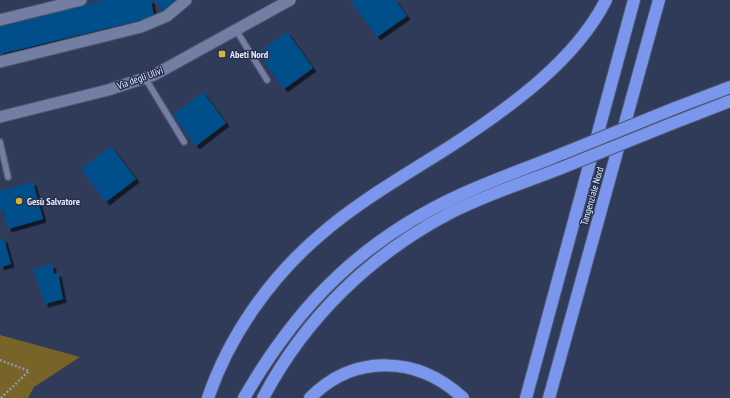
<svg xmlns="http://www.w3.org/2000/svg" width="730" height="398" viewBox="0 0 730 398" font-family="'PT Sans Narrow',sans-serif">
<style>
.green{fill:#786328}
.building{fill:#03508a;filter:url(#shadow)}
.lines{fill:none;stroke-linecap:round;stroke-linejoin:round}
.lane-casing{stroke:#4e5670;stroke-width:8}
.street-casing{stroke:#4e5670;stroke-width:13}
.highway-casing{stroke:#4e5670;stroke-width:14}
.path{stroke:#8f98af;stroke-width:2.5;stroke-dasharray:2 2;stroke-linecap:butt}
.lane{stroke:#727fa3;stroke-width:5.5}
.street{stroke:#727fa3;stroke-width:11}
.highway{stroke:#7a96ed;stroke-width:12}
.highway-bridge-casing{stroke:#4e5670;stroke-width:14;stroke-linecap:butt}
.highway-bridge{stroke:#7a96ed;stroke-width:12}
.poi-dot{fill:#dcb233;stroke:#26304f;stroke-width:1.5}
.labels{text-anchor:middle;dominant-baseline:central;stroke-width:3;stroke-linejoin:round;paint-order:stroke}
.poi-label{font-size:10px;font-weight:bold;fill:#e7edfd;stroke:#26304f;text-anchor:start}
.street-label{font-size:10px;fill:#e7edfd;stroke:#26304f}
</style>
<defs>
<filter id="shadow"><feDropShadow dx="3.5" dy="3.5" stdDeviation="0" flood-color="#0009"/></filter>
</defs>
<rect width="100%" height="100%" fill="#303b5a"/>
<path class="green" d="M0,335L80,357L34,387L28,398H0Z"/>
<g class="building">
<path d="M105,0H151L154,17L0,54V27Z"/>
<path d="M154,0H177L163,11Z"/>
<path d="M353,0H395L407,16L377,37L351,1Z"/>
<path d="M287,32L313,68L284,89L258,53Z"/>
<path d="M203,92L226,123L196,146L173,115Z"/>
<path d="M111,146L136,179L106,202L81,169Z"/>
<path d="M33,182L43,219L8,229L3,210L0,211V191Z"/>
<path d="M4,239L11,264L0,267V240Z"/>
<path d="M52,264L54,274L58,273L63,299L45,304L33,269Z"/>
</g>
<g class="lines">
<g class="lane-casing">
<g id="lane">
<path d="M236,30L267,80"/>
<path d="M145,78L184,142"/>
<path d="M0,142L8,177"/>
</g>
</g>
<g class="street-casing">
<g id="street">
<path d="M0,20L81,0"/>
<path d="M0,62L141,27L167,16L186,0"/>
<path d="M0,117L108,90L154,75L290,0"/>
</g>
</g>
<g class="highway-casing">
<g id="highway">
<path d="M675,108L730,87"/>
<path d="M671,124L730,101"/>
<path d="M208,398C229,336 270,278 319,236C360,200 409,173 454,144C510,107 575,61 606,0"/>
<path d="M244,398C298,304 363,239 462,194C495,179 530,167 564,153"/>
<path d="M263,398C305,318 370,255 450,213C485,195 523,183 559,169"/>
<path d="M310,398C355,353 418,356 463,398"/>
<path d="M526,398L634,0"/>
<path d="M549,398L659,0"/>
</g>
</g>
<path class="path" d="M0,360L29,371L1,398"/>
<use href="#lane" class="lane"/>
<use href="#street" class="street"/>
<use href="#highway" class="highway"/>
<g class="highway-bridge-casing">
<g id="highway-bridge">
<path d="M564,153L675,108"/>
<path d="M559,169L671,124"/>
</g>
</g>
<use href="#highway-bridge" class="highway-bridge"/>
</g>
<g class="poi-dot">
<rect x="218" y="50" width="8" height="8" rx="2"/>
<circle cx="19" cy="201" r="4"/>
</g>
<g class="labels">
<g class="poi-label">
<text x="230" y="54">Abeti Nord</text>
<text x="27" y="201">Gesù Salvatore</text>
</g>
<g class="street-label">
<text transform="translate(140 78) rotate(-20)">Via degli Ulivi</text>
<text transform="translate(592 196) rotate(-74)">Tangenziale Nord</text>
</g>
</g>
</svg>
